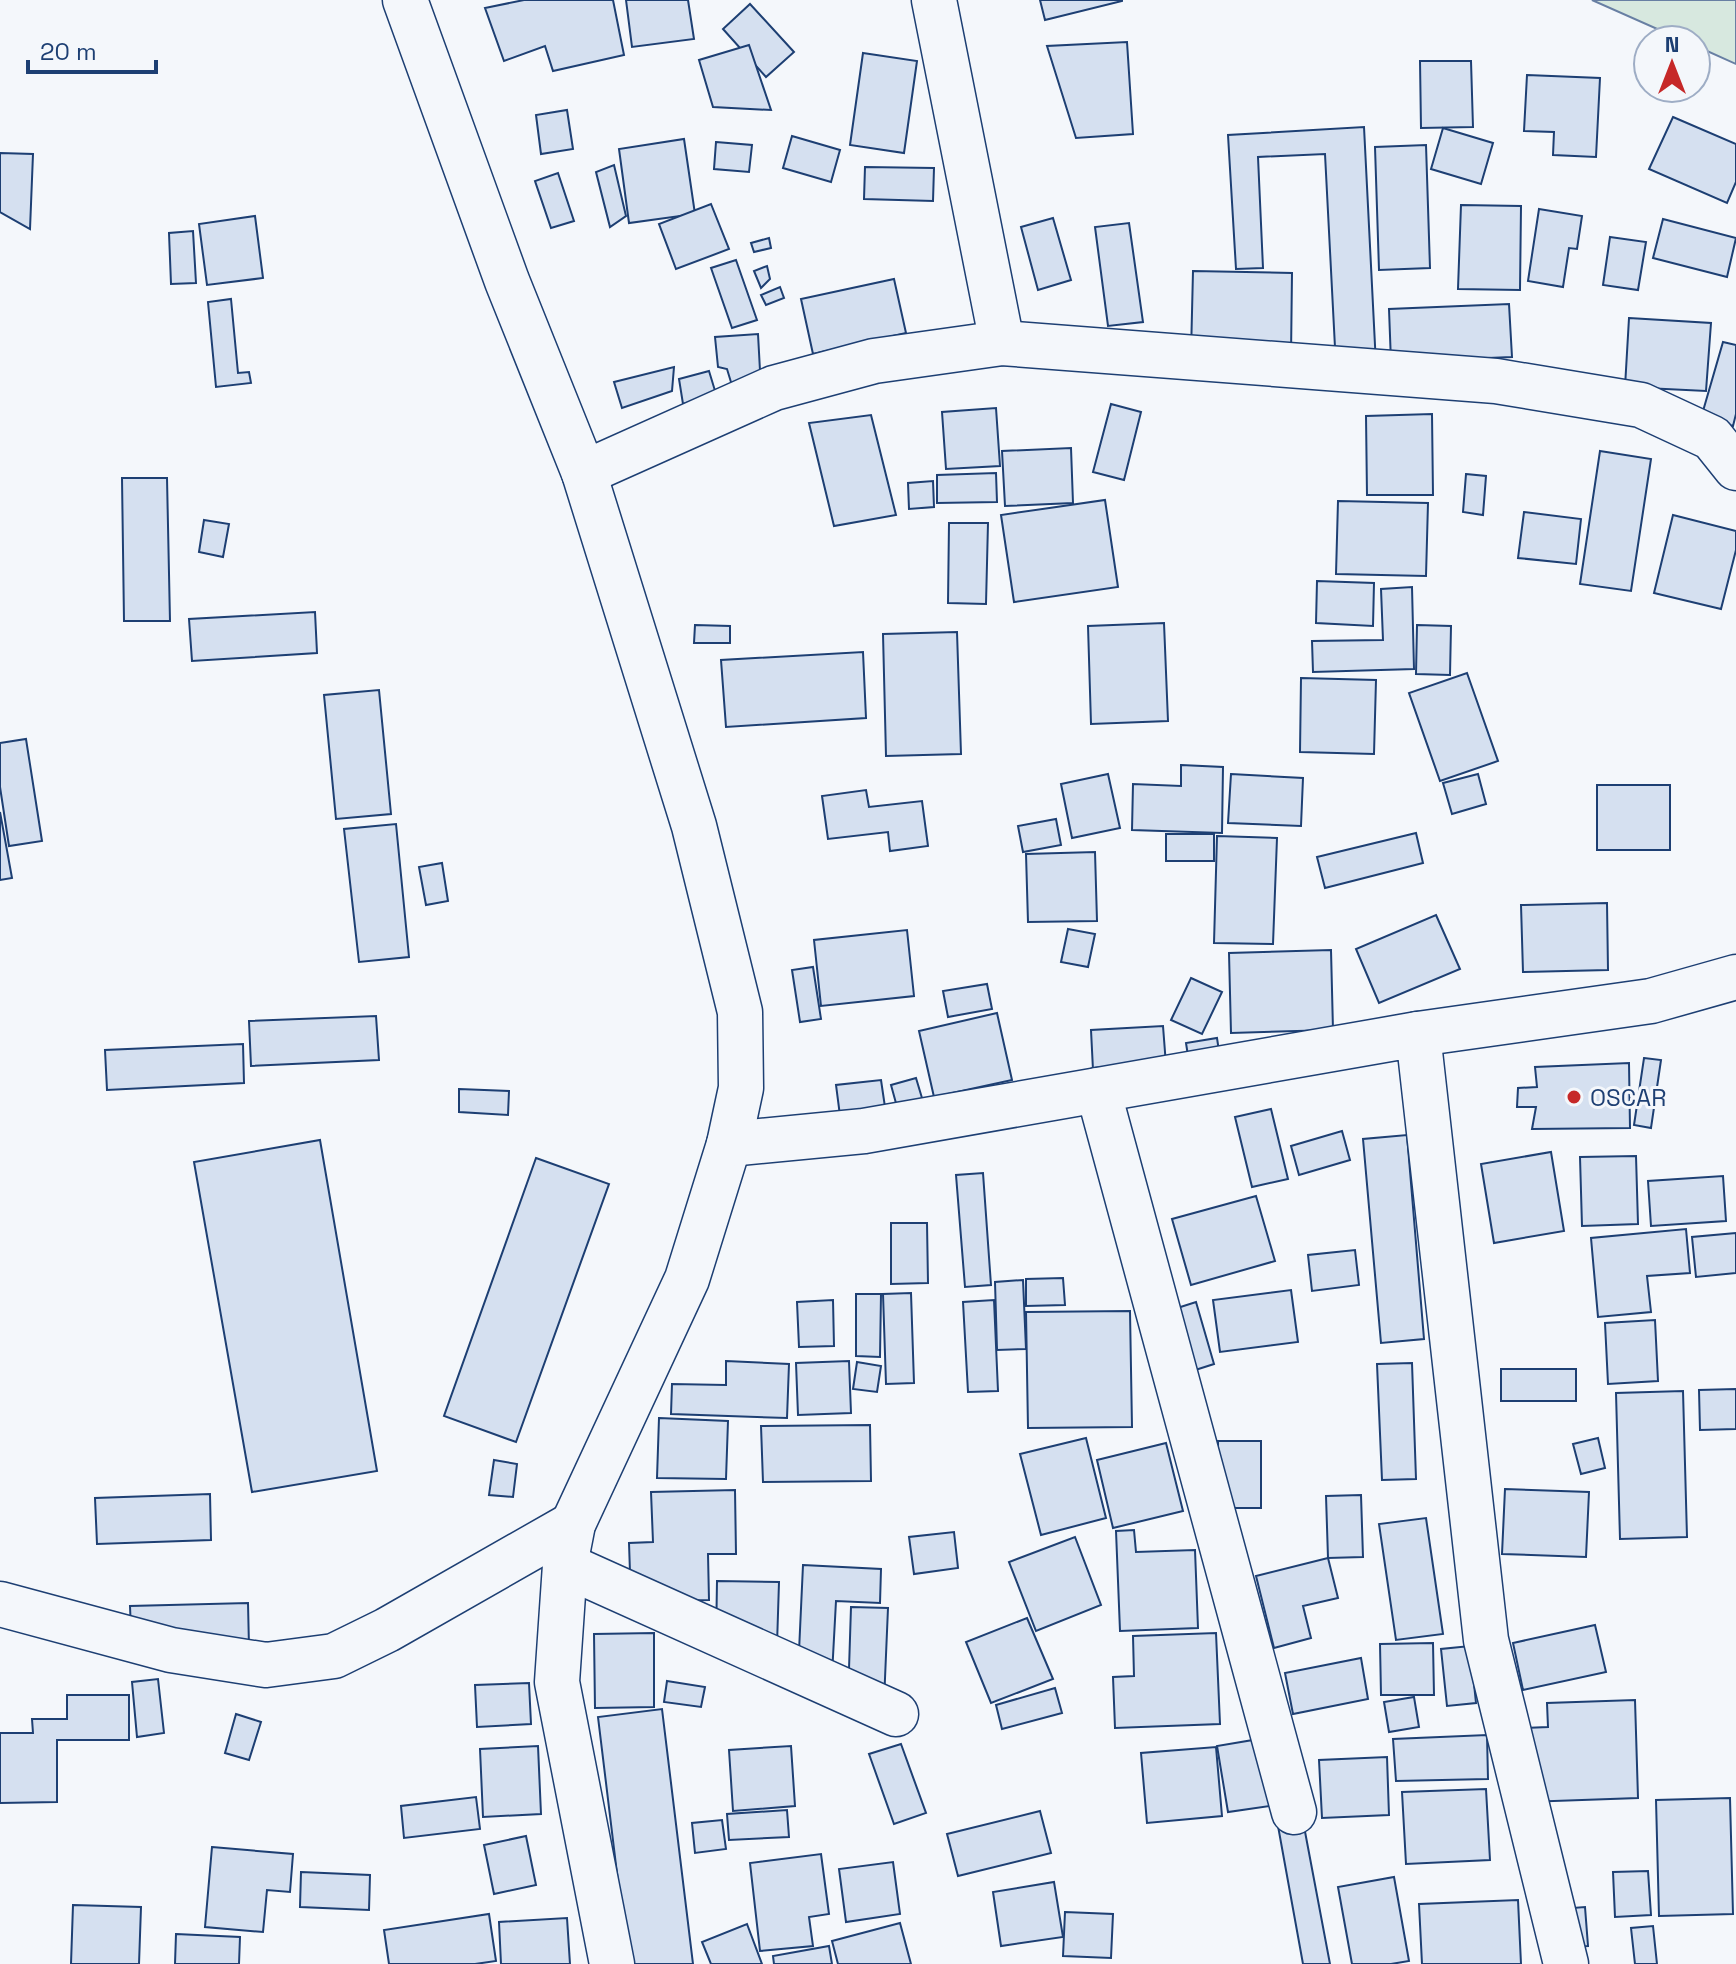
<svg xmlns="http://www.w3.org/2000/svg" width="1736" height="1964" viewBox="0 0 1736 1964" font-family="'Space Grotesk',sans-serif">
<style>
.green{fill:#d7e8df;stroke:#687fa3;stroke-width:2}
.building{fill:#d5e0f0;stroke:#1d3f73;stroke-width:2}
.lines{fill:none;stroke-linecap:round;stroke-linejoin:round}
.minor-casing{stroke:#1d3f73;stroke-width:47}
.minor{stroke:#f4f7fb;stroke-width:44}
.poi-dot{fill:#c62828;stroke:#f4f7fb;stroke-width:3}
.labels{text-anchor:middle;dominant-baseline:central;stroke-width:6;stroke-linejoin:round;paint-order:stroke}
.poi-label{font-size:24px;fill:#1d3f73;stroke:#f4f7fb;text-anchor:start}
</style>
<rect width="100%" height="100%" fill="#f4f7fb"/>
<path class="green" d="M1592,0H1736V64L1696,46V40H1682Z"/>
<g class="building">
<path d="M524,0H613L624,55L553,71L545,46L504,61L485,8Z"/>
<path d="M626,0H688L694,39L632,47Z"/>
<path d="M1040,0H1122V1L1045,20Z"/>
<path d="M750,4L794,52L766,77L723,29Z"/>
<path d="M1127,42L1133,134L1076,138L1047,46Z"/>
<path d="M749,45L771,110L713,107L699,60Z"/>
<path d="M863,53L917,61L904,153L850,145Z"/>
<path d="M1420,61H1471L1473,127L1421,128Z"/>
<path d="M1527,75L1600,78L1596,157L1553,155L1554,132L1524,131Z"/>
<path d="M567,110L573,149L541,154L536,115Z"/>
<path d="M1673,117L1736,144V182L1727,203L1649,169Z"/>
<path d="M1364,127L1376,365L1336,367L1325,154L1258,157L1263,268L1236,269L1228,135Z"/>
<path d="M1443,128L1493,143L1481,184L1431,169Z"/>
<path d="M792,136L840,150L831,182L783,168Z"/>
<path d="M684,139L695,214L629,223L619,149Z"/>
<path d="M716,142L752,145L749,172L714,169Z"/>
<path d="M1426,145L1430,268L1379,270L1375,147Z"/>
<path d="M0,153L33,154L30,229L0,212Z"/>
<path d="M614,165L626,216L610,227L596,172Z"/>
<path d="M865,167L934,168L933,201L864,199Z"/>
<path d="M558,173L574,221L551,228L535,181Z"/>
<path d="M711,204L729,249L676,269L659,224Z"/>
<path d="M1461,205L1521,206L1520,290L1458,289Z"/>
<path d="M1539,209L1582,216L1577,249L1569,248L1563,287L1528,281Z"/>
<path d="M255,216L263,278L207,285L199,224Z"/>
<path d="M1053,218L1071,280L1038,290L1021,227Z"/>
<path d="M1663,219L1736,238L1727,277L1653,258Z"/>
<path d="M1129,223L1143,322L1108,326L1095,227Z"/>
<path d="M193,231L196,283L171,284L169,233Z"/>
<path d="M1610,237L1646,242L1638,290L1603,285Z"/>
<path d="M769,238L771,248L754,252L751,243Z"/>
<path d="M736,260L757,320L732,328L711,268Z"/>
<path d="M767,266L770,279L761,288L754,271Z"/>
<path d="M1193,271L1292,273L1291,356L1191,354Z"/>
<path d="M894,279L906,333L813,354L801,299Z"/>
<path d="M780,287L784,298L766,305L761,295Z"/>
<path d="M231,299L238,373L249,372L251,383L216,387L208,302Z"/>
<path d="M1509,304L1512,357L1391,362L1389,309Z"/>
<path d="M1629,318L1711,323L1706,391L1625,387Z"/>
<path d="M758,334L761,389L734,392L727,369L718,367L715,337Z"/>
<path d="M1723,342L1736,345V414L1733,426L1701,418Z"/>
<path d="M674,367L672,391L622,408L614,382Z"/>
<path d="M709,371L716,394L683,404L679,379Z"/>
<path d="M1111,404L1141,412L1124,480L1093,472Z"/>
<path d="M996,408L1000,466L946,469L942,412Z"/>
<path d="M1432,414L1433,495H1367L1366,416Z"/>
<path d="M871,415L896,515L834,526L809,423Z"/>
<path d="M1071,448L1073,503L1005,506L1002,451Z"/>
<path d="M1600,451L1651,459L1631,591L1580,584Z"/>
<path d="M996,473L997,502L937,503V475Z"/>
<path d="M1466,474L1486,476L1483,515L1463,512Z"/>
<path d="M122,478H167L170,621H124Z"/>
<path d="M933,481L934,507L909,509L908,483Z"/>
<path d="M1105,500L1118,587L1014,602L1001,515Z"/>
<path d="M1338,501L1428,503L1426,576L1336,574Z"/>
<path d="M1524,512L1581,519L1576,564L1518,558Z"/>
<path d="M1673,515L1736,531V550L1721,609L1654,593Z"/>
<path d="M204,520L229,524L223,557L199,552Z"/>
<path d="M949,523H988L986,604L948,603Z"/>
<path d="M1317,581L1374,583L1373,626L1316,623Z"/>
<path d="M1412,587L1414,669L1313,672L1312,641L1383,640L1381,589Z"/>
<path d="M315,612L317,653L192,661L189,619Z"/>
<path d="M1164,623L1168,721L1091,724L1088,626Z"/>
<path d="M695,625L730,626V643H694Z"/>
<path d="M1417,625L1451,626L1450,675L1416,674Z"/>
<path d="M957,632L961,754L886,756L883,634Z"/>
<path d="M863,652L866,718L726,727L721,660Z"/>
<path d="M1467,673L1498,761L1440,781L1409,693Z"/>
<path d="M1301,678L1376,680L1374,754L1300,752Z"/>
<path d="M379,690L391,814L336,819L324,695Z"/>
<path d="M26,739L42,841L9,846L0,787V743Z"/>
<path d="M1181,765L1223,767L1222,833L1132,830L1133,784L1181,786Z"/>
<path d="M1108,774L1120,828L1072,838L1061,784Z"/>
<path d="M1231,774L1303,778L1301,826L1228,823Z"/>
<path d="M1478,774L1486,804L1452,814L1443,783Z"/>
<rect x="1597" y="785" width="73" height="65"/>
<path d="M866,790L869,807L922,801L928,846L890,851L888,832L828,839L822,796Z"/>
<path d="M0,812L12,878L0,880Z"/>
<path d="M1056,819L1061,845L1023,852L1018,826Z"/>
<path d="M396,824L409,957L359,962L344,829Z"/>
<path d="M1416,833L1423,863L1325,888L1317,857Z"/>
<rect x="1166" y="834" width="48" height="27"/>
<path d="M1217,836L1277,838L1273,944L1214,943Z"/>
<path d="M1095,852L1097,921L1028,922L1026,854Z"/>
<path d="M442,863L448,901L426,905L419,867Z"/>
<path d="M1607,903L1608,970L1523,972L1521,905Z"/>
<path d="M1436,915L1460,969L1379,1003L1356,949Z"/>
<path d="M1068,929L1095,934L1088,967L1061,962Z"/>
<path d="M907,930L914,996L821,1006L814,940Z"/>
<path d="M1331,950L1333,1030L1231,1033L1229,953Z"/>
<path d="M813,967L821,1019L800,1022L792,970Z"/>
<path d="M1191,978L1222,992L1202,1034L1171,1020Z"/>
<path d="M987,984L992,1009L948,1017L943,991Z"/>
<path d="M997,1013L1012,1080L934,1097L919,1031Z"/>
<path d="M376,1016L379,1060L251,1066L249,1021Z"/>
<path d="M1163,1026L1166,1065L1093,1070L1091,1030Z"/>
<path d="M1217,1038L1223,1078L1192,1082L1186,1043Z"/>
<path d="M243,1044L244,1083L107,1090L105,1050Z"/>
<path d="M1644,1058L1661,1060L1651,1128L1634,1125Z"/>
<path d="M1629,1063L1630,1128L1532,1129L1536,1107H1517L1518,1088L1537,1087L1535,1067Z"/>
<path d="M916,1078L928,1118L902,1125L891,1085Z"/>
<path d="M881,1080L889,1134L843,1139L836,1085Z"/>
<path d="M459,1089L509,1091L508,1115L459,1112Z"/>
<path d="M1271,1109L1288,1179L1252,1187L1235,1117Z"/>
<path d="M1342,1131L1350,1160L1299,1175L1291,1146Z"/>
<path d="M1407,1135L1424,1339L1381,1343L1363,1139Z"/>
<path d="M320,1140L377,1471L252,1492L194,1162Z"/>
<path d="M1551,1152L1564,1231L1494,1243L1481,1164Z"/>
<path d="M1636,1156L1638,1224L1582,1226L1580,1157Z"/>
<path d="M536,1158L609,1184L516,1442L444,1416Z"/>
<path d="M983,1173L991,1285L965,1287L956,1175Z"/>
<path d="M1723,1176L1726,1221L1651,1226L1648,1181Z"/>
<path d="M1256,1196L1275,1261L1191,1285L1172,1219Z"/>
<path d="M891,1223H927L928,1283L891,1284Z"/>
<path d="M1686,1229L1690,1273L1647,1276L1651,1312L1598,1317L1591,1238Z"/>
<path d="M1736,1233V1273L1696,1277L1692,1237Z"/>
<path d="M1355,1250L1359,1285L1312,1291L1308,1255Z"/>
<path d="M1063,1278L1065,1305L1026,1306V1279Z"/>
<path d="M1023,1280L1026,1349L997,1350L995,1282Z"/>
<path d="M1291,1290L1298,1342L1220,1352L1213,1300Z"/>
<path d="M911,1293L914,1383L886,1384L883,1294Z"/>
<path d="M856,1294H881L880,1357L856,1356Z"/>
<path d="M833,1300L834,1346L799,1347L797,1302Z"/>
<path d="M994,1300L998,1391L968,1392L963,1302Z"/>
<path d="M1196,1302L1214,1364L1186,1373L1168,1311Z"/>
<path d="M1130,1311L1132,1427L1028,1428L1026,1312Z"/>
<path d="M1655,1320L1658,1381L1608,1384L1605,1323Z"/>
<path d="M726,1361L789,1364L787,1418L671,1414L672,1384L726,1385Z"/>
<path d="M849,1361L851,1413L798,1415L796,1363Z"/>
<path d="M857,1362L881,1366L877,1392L853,1389Z"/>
<path d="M1412,1363L1416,1479L1382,1480L1377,1364Z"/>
<rect x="1501" y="1369" width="75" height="32"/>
<path d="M1736,1389V1429L1700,1430L1699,1390Z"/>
<path d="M1683,1391L1687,1537L1620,1539L1616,1393Z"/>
<path d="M659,1418L728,1421L726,1479L657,1478Z"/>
<path d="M870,1425L871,1481L763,1482L761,1426Z"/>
<path d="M1086,1438L1106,1518L1041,1535L1020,1454Z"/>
<path d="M1598,1438L1605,1468L1581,1474L1573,1444Z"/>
<rect x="1218" y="1441" width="43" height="67"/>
<path d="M1166,1443L1183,1511L1113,1528L1097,1460Z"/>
<path d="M494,1460L517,1464L513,1497L489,1495Z"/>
<path d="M1505,1489L1589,1492L1586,1557L1502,1554Z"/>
<path d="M735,1490L736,1554H708L709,1600L631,1602L629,1543L653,1542L651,1492Z"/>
<path d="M210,1494L211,1540L97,1544L95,1498Z"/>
<path d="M1361,1495L1363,1557L1328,1558L1326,1496Z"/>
<path d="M1426,1518L1443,1634L1396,1640L1379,1524Z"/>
<path d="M1134,1530L1136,1552L1195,1550L1198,1628L1120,1631L1116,1531Z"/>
<path d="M954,1532L958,1568L914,1574L909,1537Z"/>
<path d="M1075,1537L1101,1605L1036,1631L1009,1562Z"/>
<path d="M1328,1558L1338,1598L1303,1606L1311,1638L1274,1648L1256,1576Z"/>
<path d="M803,1565L881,1569L880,1603L836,1601L832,1675L798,1673Z"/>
<path d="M717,1581L779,1582L777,1645L716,1643Z"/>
<path d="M248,1603L249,1647L181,1649V1629L131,1631L130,1606Z"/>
<path d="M851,1607L888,1608L884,1702L848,1700Z"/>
<path d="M1027,1618L1053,1679L991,1703L966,1642Z"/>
<path d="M1595,1625L1606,1672L1523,1690L1513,1643Z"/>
<path d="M654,1633V1707L595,1708L594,1634Z"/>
<path d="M1216,1633L1220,1724L1115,1728L1113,1677L1134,1676L1133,1636Z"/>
<path d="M1433,1643L1434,1695H1381L1380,1644Z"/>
<path d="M1470,1646L1476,1703L1447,1706L1441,1649Z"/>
<path d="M1361,1658L1368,1699L1293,1714L1285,1673Z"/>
<path d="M158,1679L164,1733L137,1737L132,1682Z"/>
<path d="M667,1681L705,1687L701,1707L664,1702Z"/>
<path d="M529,1683L531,1724L477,1727L475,1685Z"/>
<path d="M1055,1688L1062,1713L1002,1729L996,1705Z"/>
<path d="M67,1695H129V1740H57V1802L0,1803V1733H33L32,1719H67Z"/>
<path d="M1414,1697L1419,1727L1389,1732L1384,1702Z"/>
<path d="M1635,1700L1638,1798L1526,1802L1524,1728L1548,1727L1547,1703Z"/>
<path d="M662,1709L693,1964H628L598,1717Z"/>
<path d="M236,1714L261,1722L249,1760L225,1753Z"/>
<path d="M1487,1735L1488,1779L1396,1781L1393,1739Z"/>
<path d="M1259,1739L1270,1806L1228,1812L1217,1746Z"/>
<path d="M901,1744L926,1813L894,1824L869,1754Z"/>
<path d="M538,1746L541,1814L483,1817L480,1749Z"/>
<path d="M791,1746L795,1806L733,1811L729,1750Z"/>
<path d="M1216,1747L1222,1816L1147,1823L1141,1753Z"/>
<path d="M1387,1757L1389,1815L1322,1818L1319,1760Z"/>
<path d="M1486,1789L1490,1860L1406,1864L1402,1792Z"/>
<path d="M476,1797L480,1829L404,1838L401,1806Z"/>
<path d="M1730,1798L1733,1914L1659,1916L1656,1800Z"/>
<path d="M787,1810L789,1837L729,1840L727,1814Z"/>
<path d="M1040,1811L1051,1853L958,1876L947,1834Z"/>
<path d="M722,1820L726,1849L695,1853L692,1823Z"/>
<path d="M1303,1821L1330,1964H1303L1278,1826Z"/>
<path d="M526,1836L536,1885L494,1894L484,1845Z"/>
<path d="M212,1847L293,1854L290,1892L267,1890L263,1932L205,1927Z"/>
<path d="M821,1854L829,1914L809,1917L813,1946L760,1951L750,1863Z"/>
<path d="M893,1862L900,1914L846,1922L839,1869Z"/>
<path d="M1648,1871L1651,1915L1615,1917L1613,1872Z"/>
<path d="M301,1872L370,1875L369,1910L300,1907Z"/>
<path d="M1394,1877L1409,1961L1391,1964H1352L1338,1887Z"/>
<path d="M1054,1882L1063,1937L1001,1946L993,1892Z"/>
<path d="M1518,1900L1521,1964H1422L1419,1904Z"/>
<path d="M73,1905L141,1907L139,1964H71Z"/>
<path d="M1585,1907L1588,1946L1549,1948L1547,1910Z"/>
<path d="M1065,1912L1113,1914L1111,1958L1063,1956Z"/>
<path d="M489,1914L496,1961L475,1964H389L384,1930Z"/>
<path d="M567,1918L570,1964H501L499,1922Z"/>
<path d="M900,1923L911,1964H838L832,1941Z"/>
<path d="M747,1924L762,1964H711L702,1942Z"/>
<path d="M1653,1926L1657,1964H1635L1631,1928Z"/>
<path d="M176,1934L240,1937L239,1964H175Z"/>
<path d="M829,1946L832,1964H774L773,1956Z"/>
</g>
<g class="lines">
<g class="minor-casing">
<g id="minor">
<path d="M405,0L507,281L584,473L694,826L740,1012L741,1088L729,1144L687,1279L573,1524L565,1565L557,1682L612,1964"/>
<path d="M934,0L1002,343"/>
<path d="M584,473L774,388L874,361L1002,343L1496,381L1641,405L1712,438L1736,468"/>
<path d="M1418,1034L1651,1001L1736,977"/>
<path d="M1098,1090L1294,1812"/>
<path d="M729,1144L864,1131L1418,1034L1486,1640L1566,1964"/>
<path d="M565,1565L896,1714"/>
<path d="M0,1604L171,1650L266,1665L334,1656L387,1630L573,1524"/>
</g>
</g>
<use href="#minor" class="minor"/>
</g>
<circle class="poi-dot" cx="1574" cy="1097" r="8"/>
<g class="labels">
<g class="poi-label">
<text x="1590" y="1097">OSCAR</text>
</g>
</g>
<g transform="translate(1672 64)"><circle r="38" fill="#f4f7fb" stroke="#9eadc5" stroke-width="2"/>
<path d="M0-6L14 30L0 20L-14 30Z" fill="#c62828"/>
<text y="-12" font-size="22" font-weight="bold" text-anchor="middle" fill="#1d3f73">N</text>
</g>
<path d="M28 60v12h128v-12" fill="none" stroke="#1d3f73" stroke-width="4"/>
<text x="40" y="60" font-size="24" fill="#1d3f73" stroke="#f4f7fb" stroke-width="6" paint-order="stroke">20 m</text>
</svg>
